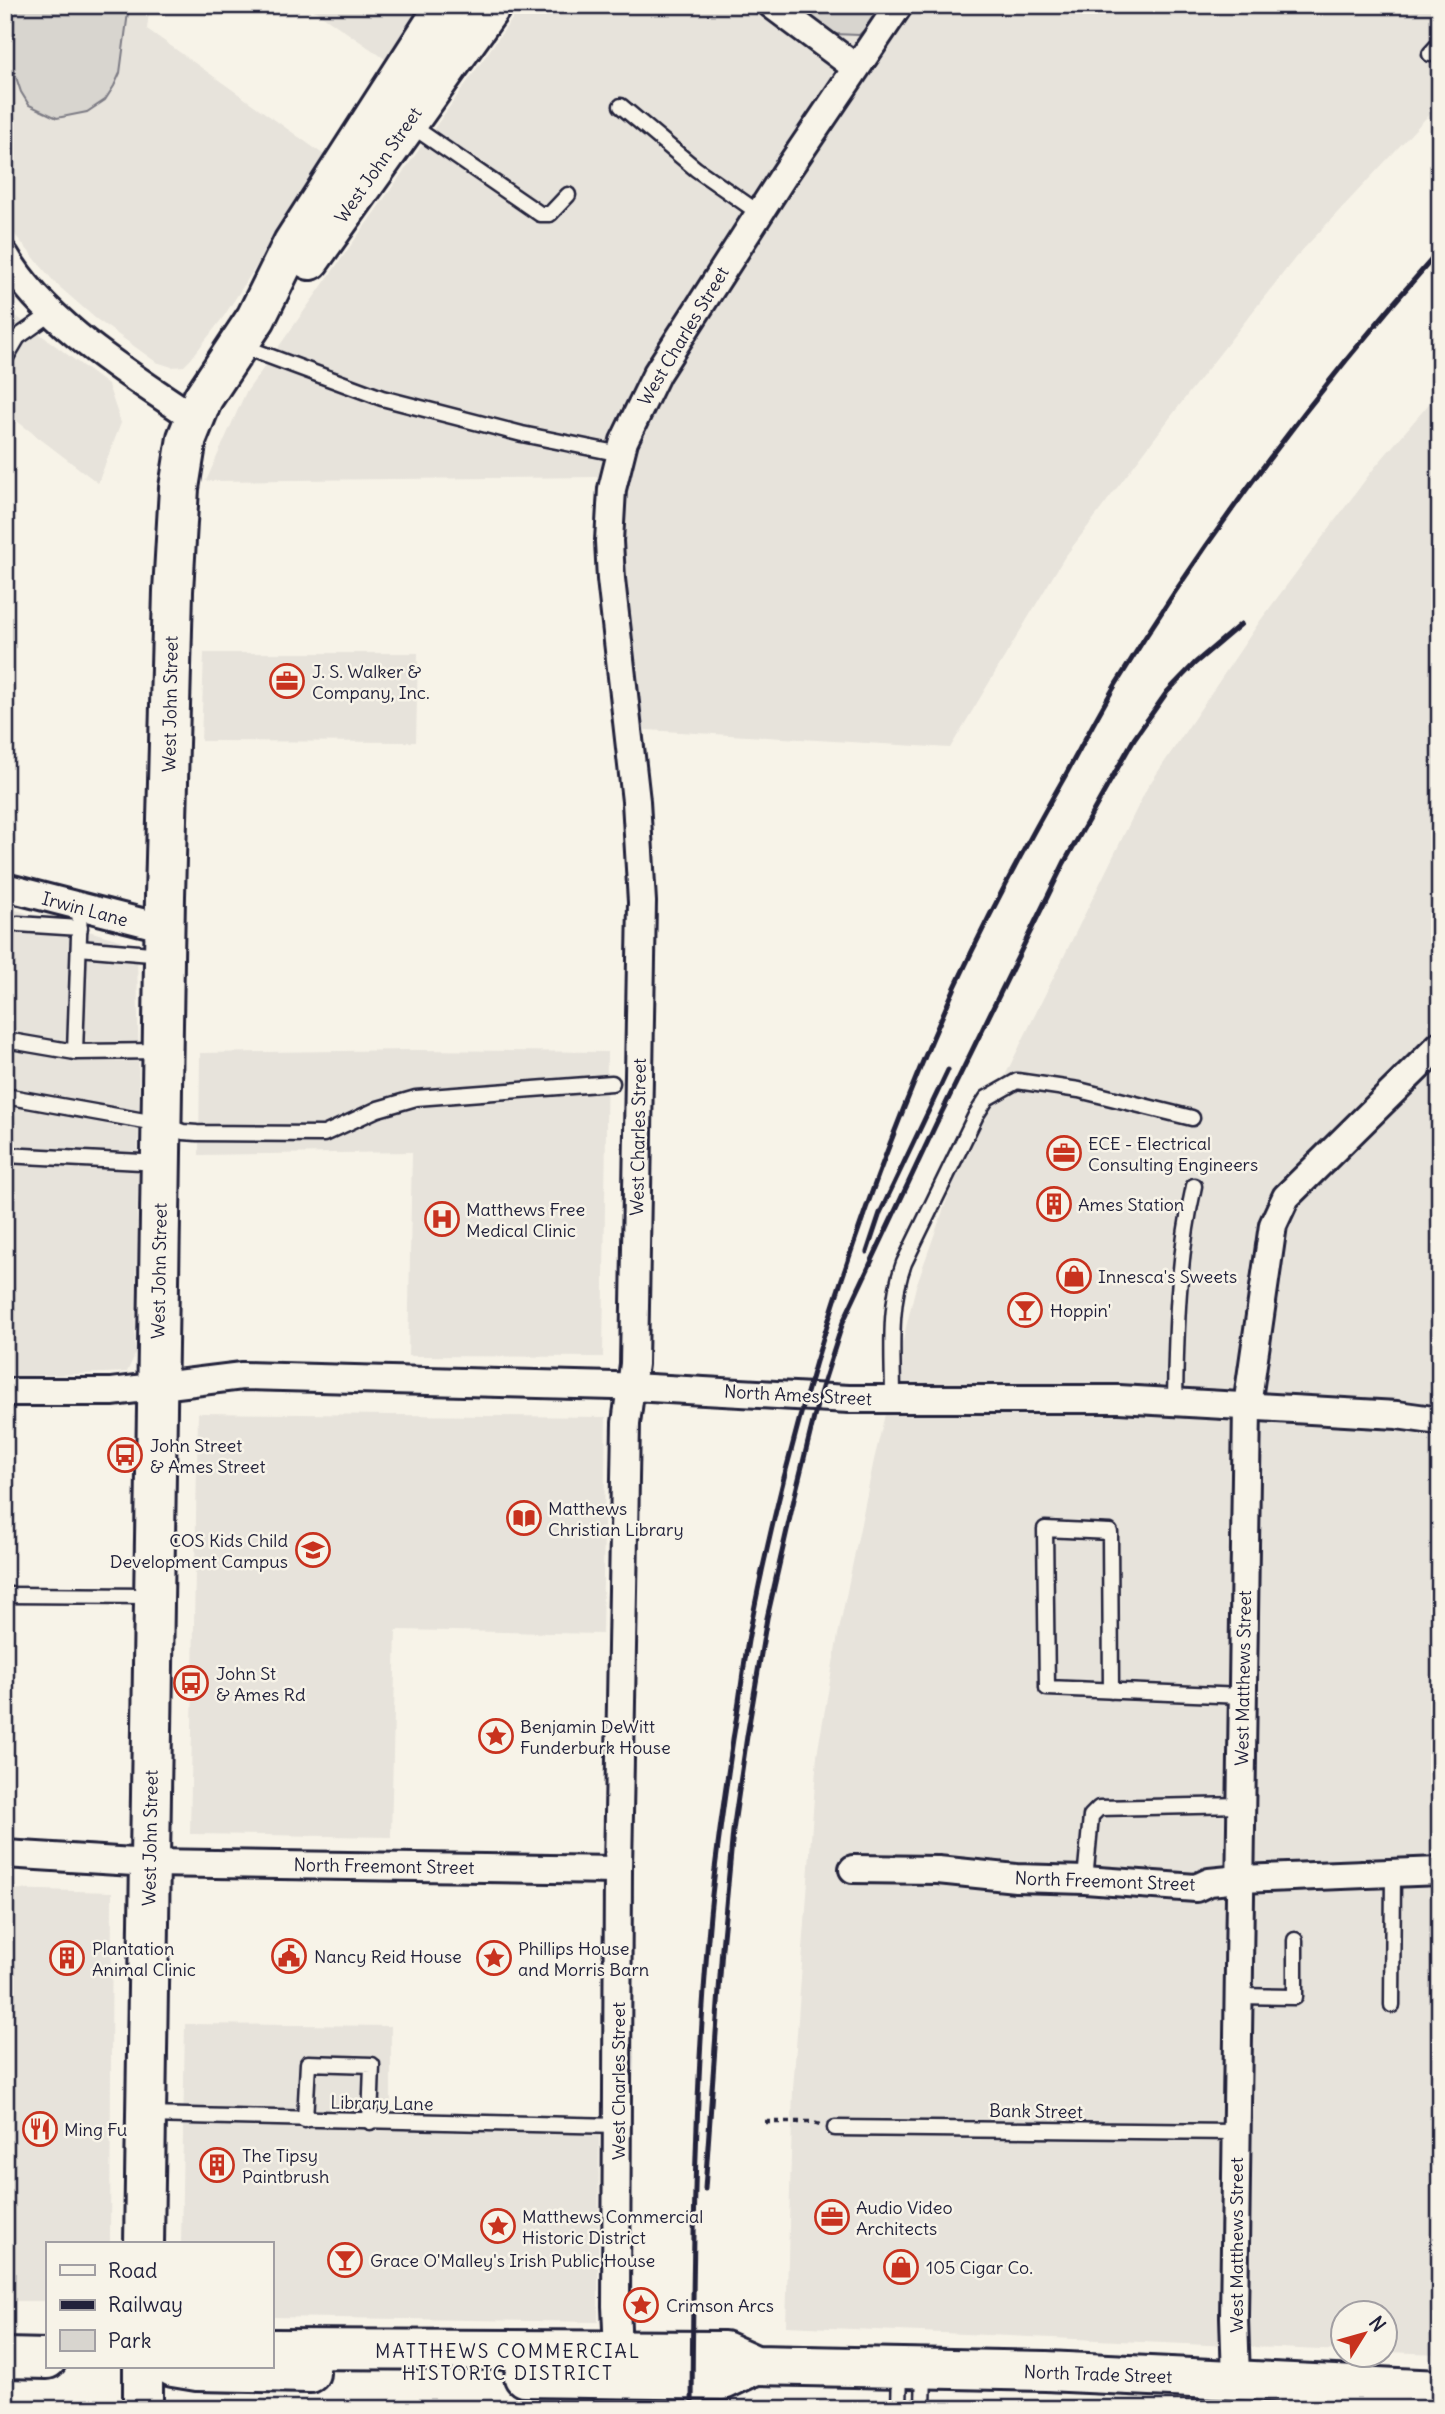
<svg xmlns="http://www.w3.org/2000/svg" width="1445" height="2414" viewBox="0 0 1445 2414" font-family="Delius,sans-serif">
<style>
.built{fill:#e7e3db}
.green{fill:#d8d5cf;stroke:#7d7c85;stroke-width:2}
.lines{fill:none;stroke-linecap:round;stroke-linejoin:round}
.lane-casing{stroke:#22223b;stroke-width:19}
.street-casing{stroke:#22223b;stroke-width:32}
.secondary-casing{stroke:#22223b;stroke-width:44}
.path{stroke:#22223b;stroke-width:4.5;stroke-dasharray:5 5;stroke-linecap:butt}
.lane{stroke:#f7f3e8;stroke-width:14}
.street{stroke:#f7f3e8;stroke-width:26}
.secondary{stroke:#f7f3e8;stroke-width:38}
.rail{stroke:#22223b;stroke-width:5}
.labels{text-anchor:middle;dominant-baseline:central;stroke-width:5;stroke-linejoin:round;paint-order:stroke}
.street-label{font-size:18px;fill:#22223b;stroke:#f7f3e8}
.poi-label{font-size:18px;fill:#22223b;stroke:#f7f3e8;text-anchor:start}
.neighbourhood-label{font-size:19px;letter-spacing:2px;fill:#22223b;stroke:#f7f3e8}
</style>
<rect width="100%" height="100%" fill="#f7f3e8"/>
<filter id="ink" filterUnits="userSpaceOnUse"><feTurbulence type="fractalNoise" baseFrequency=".0143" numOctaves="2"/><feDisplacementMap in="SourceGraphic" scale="14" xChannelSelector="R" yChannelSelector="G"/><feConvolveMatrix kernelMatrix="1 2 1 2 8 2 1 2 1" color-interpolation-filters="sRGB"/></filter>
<g filter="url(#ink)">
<g class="built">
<path d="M5,5H150L147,29L327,157L224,316L191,359L184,366L172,367L156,362L95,318L55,283L16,236L5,216Z"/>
<path d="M307,5H423L388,61Z"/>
<path d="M522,5H1440V103L1295,258L1188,394L1064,558L950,748L613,728L596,564L602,477L206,481L245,394Z"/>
<path d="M5,303L12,313L108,385L121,423L98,483L5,412Z"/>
<path d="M1440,391V1411H1431V1572L1440,1585V2354L1386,2352V2312H1344L1343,2351L786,2326L793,2089L817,1755L838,1635L874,1460L916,1286L955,1177L1147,788L1260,621L1375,467Z"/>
<path d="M204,653H418L416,742L201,741Z"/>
<path d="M5,907L137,945L139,1092L135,1355L127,1372L5,1377Z"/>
<path d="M414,1050L607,1052L603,1357L408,1356L412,1152L199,1155L200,1053Z"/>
<path d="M198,1413L606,1417L602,1634L396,1630L391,1837L190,1834Z"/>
<path d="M5,1889L112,1892L110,2244H47V2301H5Z"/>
<path d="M185,2024L391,2026V2114L397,2129L599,2132L598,2322L271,2317V2244H181Z"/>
<path d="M179,2404L235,2406L541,2409H179Z"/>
</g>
<g class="green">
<path d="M5,5H129L120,73L114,86L105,100L87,112L57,118L29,105L21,92L5,44Z"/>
<path d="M796,5H884L870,25L859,35L834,34Z"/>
</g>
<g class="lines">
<g class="lane-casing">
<g id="lane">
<path d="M1430,54L1440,43"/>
<path d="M621,106L696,169L759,213"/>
<path d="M409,124L540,214H550L568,195"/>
<path d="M239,345L382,398L522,434L621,454"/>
<path d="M5,359L18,337L52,313"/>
<path d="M18,924L80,928"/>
<path d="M79,948L163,955"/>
<path d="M5,1040L75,1052L80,907"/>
<path d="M75,1052L162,1051"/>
<path d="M5,1096L161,1124L183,1132L197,1133L324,1134L378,1109L416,1098L612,1083"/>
<path d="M5,1155L161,1163"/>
<path d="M893,1399C893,1353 888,1307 904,1263L976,1115L987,1098L1017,1081L1079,1090L1192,1118"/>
<path d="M1175,1402C1176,1330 1178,1256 1194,1186"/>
<path d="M5,1595L152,1596"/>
<path d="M1111,1691L1110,1532L1045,1529L1047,1688L1243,1696"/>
<path d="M1085,1880L1091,1816L1099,1808L1242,1805"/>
<path d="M1239,1996L1295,1997V1940"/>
<path d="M1392,2005L1393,1873"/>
<path d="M147,2115L618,2126"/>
<path d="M305,2120L308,2063L372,2065L370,2122"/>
<path d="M835,2128L1237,2132"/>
<path d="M899,2409L900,2370"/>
<path d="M923,2409L924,2369"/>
</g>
</g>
<g class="street-casing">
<g id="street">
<path d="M772,5L855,67"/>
<path d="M5,255C44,323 129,374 194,418"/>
<path d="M5,887L165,928"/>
<path d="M5,1392H112L242,1376L614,1386L849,1399H1119L1397,1415L1440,1421"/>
<path d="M5,1854L150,1863L618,1870"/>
<path d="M853,1869L938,1870L1016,1878L1085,1880L1196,1888L1209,1882L1240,1879L1440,1871"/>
<path d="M618,2351L616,2306L618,1870L626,1423L634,1364L642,902L636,801L611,579L609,541L612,489L624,441L657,373L786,172L899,5"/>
<path d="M1236,2379L1234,2317L1247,1406L1273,1225L1286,1197L1440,1045"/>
</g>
</g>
<g class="secondary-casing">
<g id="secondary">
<path d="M310,260L492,5"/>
<path d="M144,2244L165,896L173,591L179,488L187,438L203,398L256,318L293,243L446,5"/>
<path d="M271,2349L724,2351L755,2365L1046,2371L1440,2390"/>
<path d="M5,2358L47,2359"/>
<path d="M173,2367L197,2371L310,2373"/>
<path d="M524,2377L723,2380L755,2365"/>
<path d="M143,2409V2367"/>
</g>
</g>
<path class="path" d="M765,2122H811L820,2125"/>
<use href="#lane" class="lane"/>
<use href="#street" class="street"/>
<use href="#secondary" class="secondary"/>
<g class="rail">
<path d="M867,1252L880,1213L948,1070"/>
<path d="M705,2189L722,1948L733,1831L747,1736L767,1618L795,1495L819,1397L843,1322L936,1124L1064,863L1134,739L1167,692L1195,663L1241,624"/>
<path d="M692,2409C693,2248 695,2086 709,1926C714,1864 724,1802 733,1739C739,1705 743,1669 749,1635C791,1415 864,1189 956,985C989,914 1026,844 1065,776C1082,745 1098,714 1116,684C1211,529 1320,385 1440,250"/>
</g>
</g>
</g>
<defs>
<g id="office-ring" transform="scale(1.75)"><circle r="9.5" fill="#f7f3e8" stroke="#c8321e" stroke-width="1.5"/><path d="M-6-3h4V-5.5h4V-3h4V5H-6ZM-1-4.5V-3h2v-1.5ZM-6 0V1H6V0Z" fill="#c8321e"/></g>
<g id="building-ring" transform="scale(1.75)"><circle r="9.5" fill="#f7f3e8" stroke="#c8321e" stroke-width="1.5"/><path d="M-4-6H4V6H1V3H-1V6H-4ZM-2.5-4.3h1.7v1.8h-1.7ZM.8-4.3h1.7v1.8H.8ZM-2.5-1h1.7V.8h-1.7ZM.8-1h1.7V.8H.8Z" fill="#c8321e"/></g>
<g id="hospital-ring" transform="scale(1.75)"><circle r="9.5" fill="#f7f3e8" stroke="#c8321e" stroke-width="1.5"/><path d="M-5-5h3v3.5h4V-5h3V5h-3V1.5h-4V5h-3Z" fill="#c8321e"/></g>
<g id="shop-ring" transform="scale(1.75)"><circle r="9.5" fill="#f7f3e8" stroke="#c8321e" stroke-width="1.5"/><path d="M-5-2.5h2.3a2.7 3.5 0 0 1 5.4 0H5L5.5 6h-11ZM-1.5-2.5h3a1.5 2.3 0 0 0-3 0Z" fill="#c8321e"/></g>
<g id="bar-ring" transform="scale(1.75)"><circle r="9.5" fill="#f7f3e8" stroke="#c8321e" stroke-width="1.5"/><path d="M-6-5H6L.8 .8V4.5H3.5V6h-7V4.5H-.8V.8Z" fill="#c8321e"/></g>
<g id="bus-ring" transform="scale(1.75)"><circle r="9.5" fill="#f7f3e8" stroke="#c8321e" stroke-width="1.5"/><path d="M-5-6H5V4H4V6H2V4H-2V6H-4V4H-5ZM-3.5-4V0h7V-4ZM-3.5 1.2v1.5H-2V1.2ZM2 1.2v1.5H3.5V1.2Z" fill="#c8321e"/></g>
<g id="library-ring" transform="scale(1.75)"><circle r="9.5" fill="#f7f3e8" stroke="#c8321e" stroke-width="1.5"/><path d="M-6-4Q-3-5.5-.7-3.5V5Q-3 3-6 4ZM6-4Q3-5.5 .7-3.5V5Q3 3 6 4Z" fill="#c8321e"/></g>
<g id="school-ring" transform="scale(1.75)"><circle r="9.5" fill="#f7f3e8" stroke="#c8321e" stroke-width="1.5"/><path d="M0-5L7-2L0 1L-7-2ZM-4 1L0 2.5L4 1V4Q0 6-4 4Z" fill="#c8321e"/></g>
<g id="sight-ring" transform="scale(1.75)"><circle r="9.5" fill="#f7f3e8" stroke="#c8321e" stroke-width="1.5"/><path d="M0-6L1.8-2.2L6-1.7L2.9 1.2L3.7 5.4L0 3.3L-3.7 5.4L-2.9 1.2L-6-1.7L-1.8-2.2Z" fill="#c8321e"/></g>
<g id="civic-ring" transform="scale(1.75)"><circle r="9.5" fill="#f7f3e8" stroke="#c8321e" stroke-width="1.5"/><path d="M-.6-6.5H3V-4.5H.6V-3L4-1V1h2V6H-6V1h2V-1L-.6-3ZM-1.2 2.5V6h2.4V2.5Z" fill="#c8321e"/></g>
<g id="restaurant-ring" transform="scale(1.75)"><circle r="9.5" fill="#f7f3e8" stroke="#c8321e" stroke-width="1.5"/><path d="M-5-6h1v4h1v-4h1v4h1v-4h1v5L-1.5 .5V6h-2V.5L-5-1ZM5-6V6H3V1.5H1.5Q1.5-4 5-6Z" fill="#c8321e"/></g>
</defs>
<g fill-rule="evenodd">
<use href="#office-ring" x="287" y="681"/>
<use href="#office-ring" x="1064" y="1153"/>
<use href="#building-ring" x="1054" y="1204"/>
<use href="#hospital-ring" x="442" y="1219"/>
<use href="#shop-ring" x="1074" y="1276"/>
<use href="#bar-ring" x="1025" y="1310"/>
<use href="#bus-ring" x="125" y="1455"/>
<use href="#library-ring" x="524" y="1518"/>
<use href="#school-ring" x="313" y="1550"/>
<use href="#bus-ring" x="191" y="1683"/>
<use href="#sight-ring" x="496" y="1736"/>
<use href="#civic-ring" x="289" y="1956"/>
<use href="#building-ring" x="67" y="1958"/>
<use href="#sight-ring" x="494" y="1958"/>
<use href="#restaurant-ring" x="40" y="2129"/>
<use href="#building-ring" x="217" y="2165"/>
<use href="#office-ring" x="832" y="2217"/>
<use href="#sight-ring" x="498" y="2226"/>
<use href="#bar-ring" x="345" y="2260"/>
<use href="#shop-ring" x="901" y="2267"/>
<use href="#sight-ring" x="641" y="2305"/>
</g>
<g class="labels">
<g class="street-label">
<text transform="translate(378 165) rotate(-55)">West John Street</text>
<text transform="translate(683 336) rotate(-59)">West Charles Street</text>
<text transform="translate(170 704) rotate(-89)">West John Street</text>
<text transform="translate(85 909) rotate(15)">Irwin Lane</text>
<text transform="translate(638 1137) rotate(-89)">West Charles Street</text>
<text transform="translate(159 1271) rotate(-89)">West John Street</text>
<text transform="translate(798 1395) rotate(3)">North Ames Street</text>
<text transform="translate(1243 1678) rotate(-89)">West Matthews Street</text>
<text transform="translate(150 1838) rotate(-89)">West John Street</text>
<text transform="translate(384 1866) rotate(1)">North Freemont Street</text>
<text transform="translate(1105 1881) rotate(2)">North Freemont Street</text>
<text transform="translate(618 2081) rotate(-90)">West Charles Street</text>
<text transform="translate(382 2103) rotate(1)">Library Lane</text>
<text transform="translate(1036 2111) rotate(1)">Bank Street</text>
<text transform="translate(1236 2245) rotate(-90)">West Matthews Street</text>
<text transform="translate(1098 2374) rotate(2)">North Trade Street</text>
</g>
<g class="poi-label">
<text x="312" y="671">J. S. Walker &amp;<tspan x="312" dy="21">Company, Inc.</tspan></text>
<text x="1088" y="1143">ECE - Electrical<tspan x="1088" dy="21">Consulting Engineers</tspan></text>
<text x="1078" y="1204">Ames Station</text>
<text x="466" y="1209">Matthews Free<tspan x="466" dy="21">Medical Clinic</tspan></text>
<text x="1098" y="1276">Innesca's Sweets</text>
<text x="1050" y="1310">Hoppin'</text>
<text x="150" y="1445">John Street<tspan x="150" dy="21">&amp; Ames Street</tspan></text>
<text x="548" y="1508">Matthews<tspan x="548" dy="21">Christian Library</tspan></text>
<text x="288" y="1540" text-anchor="end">COS Kids Child<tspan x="288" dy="21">Development Campus</tspan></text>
<text x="216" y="1673">John St<tspan x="216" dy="21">&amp; Ames Rd</tspan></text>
<text x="520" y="1726">Benjamin DeWitt<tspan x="520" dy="21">Funderburk House</tspan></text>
<text x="92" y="1948">Plantation<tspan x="92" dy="21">Animal Clinic</tspan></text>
<text x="518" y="1948">Phillips House<tspan x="518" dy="21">and Morris Barn</tspan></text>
<text x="314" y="1956">Nancy Reid House</text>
<text x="64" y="2129">Ming Fu</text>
<text x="242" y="2155">The Tipsy<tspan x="242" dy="21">Paintbrush</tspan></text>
<text x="856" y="2207">Audio Video<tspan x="856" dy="21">Architects</tspan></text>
<text x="522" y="2216">Matthews Commercial<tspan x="522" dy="21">Historic District</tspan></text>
<text x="370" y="2260">Grace O'Malley's Irish Public House</text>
<text x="926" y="2267">105 Cigar Co.</text>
<text x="666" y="2305">Crimson Arcs</text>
</g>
<g class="neighbourhood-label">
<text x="508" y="2351">MATTHEWS COMMERCIAL<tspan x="508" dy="22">HISTORIC DISTRICT</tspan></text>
</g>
</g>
<rect width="1445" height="2414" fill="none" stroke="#f7f3e8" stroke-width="28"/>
<rect x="14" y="14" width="1417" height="2386" fill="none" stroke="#22223b" stroke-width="2.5" filter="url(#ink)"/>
<rect x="46" y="2242" width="228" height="126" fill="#f7f3e8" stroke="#a29fa3" stroke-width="2"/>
<rect x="60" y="2265" width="35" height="10" fill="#f7f3e8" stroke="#a29fa3" stroke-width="2"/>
<text x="108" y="2278" font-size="21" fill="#22223b">Road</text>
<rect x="60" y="2300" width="35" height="10" fill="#22223b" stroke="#a29fa3" stroke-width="2"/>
<text x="108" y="2312" font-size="21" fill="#22223b">Railway</text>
<rect x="60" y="2330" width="35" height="21" fill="#d8d5cf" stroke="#a29fa3" stroke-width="2"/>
<text x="108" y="2348" font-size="21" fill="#22223b">Park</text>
<g transform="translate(1364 2334) rotate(53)"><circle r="33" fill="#f7f3e8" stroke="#a29fa3" stroke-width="2"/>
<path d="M0-5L12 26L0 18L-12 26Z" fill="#c8321e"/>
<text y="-10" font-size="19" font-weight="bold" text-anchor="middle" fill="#22223b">N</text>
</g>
</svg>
